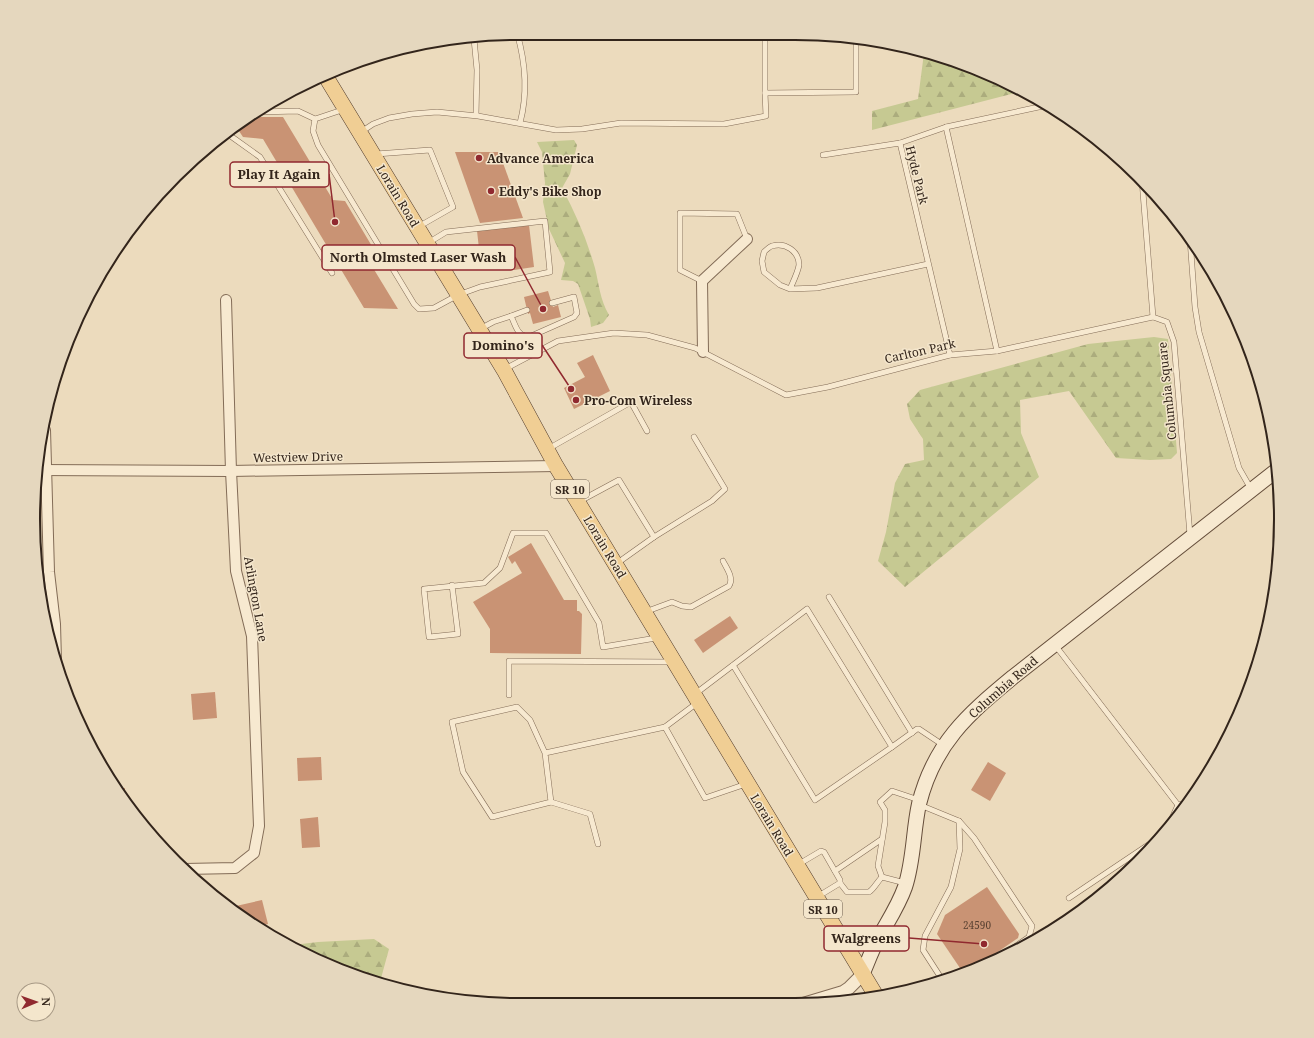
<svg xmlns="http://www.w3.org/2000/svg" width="1314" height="1038" viewBox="0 0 1314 1038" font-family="'Noto Serif',serif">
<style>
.forest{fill:url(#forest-firs)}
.building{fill:#c99374}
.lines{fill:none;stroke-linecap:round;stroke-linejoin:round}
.service-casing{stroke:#836c57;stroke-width:6}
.minor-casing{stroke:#836c57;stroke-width:12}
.tertiary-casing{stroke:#836c57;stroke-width:14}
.secondary-casing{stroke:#654d3a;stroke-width:16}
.primary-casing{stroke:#513b2c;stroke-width:16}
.service{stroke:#f7e9d0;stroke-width:5}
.minor{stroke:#f7e9d0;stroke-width:10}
.tertiary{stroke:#f7e9d0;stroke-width:12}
.secondary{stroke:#f7e9d0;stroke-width:14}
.primary{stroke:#f0ce94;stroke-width:15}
.poi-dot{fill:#90292f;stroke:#f4e6cc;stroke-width:1.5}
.labels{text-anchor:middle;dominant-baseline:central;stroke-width:3;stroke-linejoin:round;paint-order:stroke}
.number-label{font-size:10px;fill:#584031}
.shield{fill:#f4e6cc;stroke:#6d5f50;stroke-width:1}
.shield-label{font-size:11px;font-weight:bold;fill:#33251b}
.poi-label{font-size:12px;font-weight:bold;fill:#33251b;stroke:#f4e6cc;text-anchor:start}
.street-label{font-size:12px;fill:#33251b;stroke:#f4e6cc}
.rim{fill:none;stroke:#33251b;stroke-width:2}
.leader{fill:none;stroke:#90292f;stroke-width:1.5}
.callout-dot{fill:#90292f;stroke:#f4e6cc;stroke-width:1.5}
.callout{fill:#f4e6cc;stroke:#90292f;stroke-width:1.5}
.callout-label{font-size:13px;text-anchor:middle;font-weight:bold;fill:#33251b}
</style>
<defs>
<pattern id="forest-firs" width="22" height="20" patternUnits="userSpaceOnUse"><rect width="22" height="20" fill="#c6c992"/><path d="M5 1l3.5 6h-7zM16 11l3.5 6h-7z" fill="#abac7d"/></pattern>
</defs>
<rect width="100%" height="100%" fill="#ecdbbd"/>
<g class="forest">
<path d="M924,53L951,59L1023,91L872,130V111L918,99Z"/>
<path d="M574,140L577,145L570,174L562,188C576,214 587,240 595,268C599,284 600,300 609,315L603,323L591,327L590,319L578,284L573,281L561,280L565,263L549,229L543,202L545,183L542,152L537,142Z"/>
<path d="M1154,337L1168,339L1177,453L1171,459L1150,460L1116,458L1069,391L1020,400L1021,433L1039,477L905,587L878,561L886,532L895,483L905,464L924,460L923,439L910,419L907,404L920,390L1088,344Z"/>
<path d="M374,939L389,949L380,982L333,968L293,945L318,942Z"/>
</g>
<g class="building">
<path d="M252,117H283L333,200L345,201L379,258H367L398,309L364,308L263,139L243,137L237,128Z"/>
<path d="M455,152H499L523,218L480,223Z"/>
<path d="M529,225L534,267L514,270L513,262L481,266L477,231Z"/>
<path d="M548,291L553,307L558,305L561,317L533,324L530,313L528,314L524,297Z"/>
<path d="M593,355L610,391L574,409L564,388L585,377L577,363Z"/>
<path d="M531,543L564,600H577V611H579L582,614L581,654L490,653V629L473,602L522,573L515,561L512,564L508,557Z"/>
<path d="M730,616L738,628L703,653L694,640Z"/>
<path d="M215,692L217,718L193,720L191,694Z"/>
<path d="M321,757L322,780L298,781L297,758Z"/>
<path d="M988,762L1006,773L990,801L971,790Z"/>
<path d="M117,788H125V800Z"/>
<path d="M318,817L320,847L302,848L300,819Z"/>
<path d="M987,887L1019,934L1018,938L970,971L964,974L937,934L945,915Z"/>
<path d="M262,900L268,924L260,926L238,913L236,906Z"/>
<path d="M531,997L533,1005H515L514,1002Z"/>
</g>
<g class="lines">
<g class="service-casing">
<g id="service">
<path d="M517,33C526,64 528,93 520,123"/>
<path d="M765,34V93"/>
<path d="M474,39L477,70L476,115"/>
<path d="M345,109L315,119L313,131L318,145L414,304L419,309L434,308L458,295L480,287L550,272L545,221L446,232L428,243"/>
<path d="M258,112L298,111L315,119"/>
<path d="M361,132L373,124L389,118L412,114L437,112L478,116L556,130L582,129L621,123L724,124L766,116L765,93L856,92V40"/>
<path d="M230,133L232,137L260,157L332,273"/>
<path d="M900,143L946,127"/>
<path d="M376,154L430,150L453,207L418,227"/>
<path d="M823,155L900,143L950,355"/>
<path d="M1142,180L1153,317L1167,322L1174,342L1190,535"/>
<path d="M1190,239L1195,307L1199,332L1239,468L1251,489"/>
<path d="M702,281L680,270V213L737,214L747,239"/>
<path d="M790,289C793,282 798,272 799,265C799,251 785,242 772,246C769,247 766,250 764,252L762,261L764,272L780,285L790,289L817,288L928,264"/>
<path d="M527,310L511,316C516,326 517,336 529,337L574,317L577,313L574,297L552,303"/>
<path d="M480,329L493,322L511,316"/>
<path d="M997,351L946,127L1048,105"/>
<path d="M505,369L558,341L614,333L647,335L695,348L786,395L828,387L950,355L997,351L1153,317"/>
<path d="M548,449L631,402L647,431"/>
<path d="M580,501L619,480L654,537L616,564"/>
<path d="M654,537L712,501L725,489L694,437"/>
<path d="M452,585L458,634L429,637L424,589L484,583L500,568L513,533H546L599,623L603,647L656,638"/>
<path d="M829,597L912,733"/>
<path d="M645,612L672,602L682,606L691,607L729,586C734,578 727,569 723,561"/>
<path d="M1055,645L1178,805"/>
<path d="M695,694L807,609L892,747L815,800L733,665"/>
<path d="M509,695V661L671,662"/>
<path d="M697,703L665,727L705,798L746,784"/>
<path d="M892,747L917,729H919L943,745"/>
<path d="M545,753L530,720L517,707L452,722L463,772L492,817L551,802L545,753L665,727"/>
<path d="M551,802L590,814L598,844"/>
<path d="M920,805L959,821L974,838L1032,926L1029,937L1000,957"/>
<path d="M1178,805L1188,803"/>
<path d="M1167,829L1178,805"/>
<path d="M799,864L821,851L824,852L840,880V883L817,897"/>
<path d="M835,871L882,839"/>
<path d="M840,883L847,892H869C874,889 877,882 882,877"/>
<path d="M905,883L882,877L878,866L885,822V810L880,802L892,791L919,800"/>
<path d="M1069,898L1160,837"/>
<path d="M943,981L923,950L925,936L951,887L960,849L959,821"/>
</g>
</g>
<g class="minor-casing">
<g id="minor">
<path d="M703,352L702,281L747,239"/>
<path d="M45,430L49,572L55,624L56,661"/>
<path d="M39,470L231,471L556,466"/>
<path d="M185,869L235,868L254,853L259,826L252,636L236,571L231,471L226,300"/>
</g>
</g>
<g class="tertiary-casing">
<path id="tertiary" d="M803,1004L843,992L849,988L862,975"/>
</g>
<g class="secondary-casing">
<path id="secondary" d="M862,975C867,964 871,952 877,941C886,924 898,907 905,887C914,860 913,831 919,804C934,744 967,715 1013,677L1277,470"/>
</g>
<g class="primary-casing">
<path id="primary" d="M326,77L504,370L556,466L875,994"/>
</g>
<use href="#service" class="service"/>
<use href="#minor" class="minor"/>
<use href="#tertiary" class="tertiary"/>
<use href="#secondary" class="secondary"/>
<use href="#primary" class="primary"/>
</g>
<g class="poi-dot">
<circle cx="479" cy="158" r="4"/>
<circle cx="491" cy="191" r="4"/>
<circle cx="576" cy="400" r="4"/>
</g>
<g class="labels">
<g class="number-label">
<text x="977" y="925">24590</text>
</g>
<g class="shield">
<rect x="551" y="480" width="38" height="18" rx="3"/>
<rect x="804" y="900" width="38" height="18" rx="3"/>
</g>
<g class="shield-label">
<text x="570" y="489">SR 10</text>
<text x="823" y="909">SR 10</text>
</g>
<g class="poi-label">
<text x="487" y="158">Advance America</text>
<text x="499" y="191">Eddy's Bike Shop</text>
<text x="584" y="400">Pro-Com Wireless</text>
</g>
<g class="street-label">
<text transform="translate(917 175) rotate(76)">Hyde Park</text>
<text transform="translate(398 196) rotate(59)">Lorain Road</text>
<text transform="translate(920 351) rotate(-13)">Carlton Park</text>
<text transform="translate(1167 391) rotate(-96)">Columbia Square</text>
<text transform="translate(298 457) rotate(-1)">Westview Drive</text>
<text transform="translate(605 547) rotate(59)">Lorain Road</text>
<text transform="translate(256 599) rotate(80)">Arlington Lane</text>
<text transform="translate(1003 687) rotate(-41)">Columbia Road</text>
<text transform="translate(772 825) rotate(59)">Lorain Road</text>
</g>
</g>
<path d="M0 0H1314V1038H0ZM519 40H795A479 479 0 0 1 1274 519V519A479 479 0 0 1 795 998H519A479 479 0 0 1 40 519V519A479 479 0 0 1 519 40Z" fill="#e5d7be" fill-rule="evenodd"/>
<path class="rim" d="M519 40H795A479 479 0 0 1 1274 519V519A479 479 0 0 1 795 998H519A479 479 0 0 1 40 519V519A479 479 0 0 1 519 40Z"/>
<path class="leader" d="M335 222L329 174M543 309L515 257M571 389L542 345M984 944L909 938"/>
<g class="callout-dot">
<circle cx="335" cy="222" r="4"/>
<circle cx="543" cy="309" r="4"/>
<circle cx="571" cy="389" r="4"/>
<circle cx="984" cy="944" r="4"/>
</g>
<g class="callout">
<rect x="230" y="162" width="99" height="25" rx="4"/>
<rect x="322" y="245" width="193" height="25" rx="4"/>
<rect x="464" y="333" width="78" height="25" rx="4"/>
<rect x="824" y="926" width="85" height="25" rx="4"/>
</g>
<g class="callout-label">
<text x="279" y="179">Play It Again</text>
<text x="418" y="262">North Olmsted Laser Wash</text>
<text x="503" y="350">Domino's</text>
<text x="866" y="943">Walgreens</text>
</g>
<g transform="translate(36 1002) rotate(88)"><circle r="19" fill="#f4e6cc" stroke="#a79985"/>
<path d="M0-3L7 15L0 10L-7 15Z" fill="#90292f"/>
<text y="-6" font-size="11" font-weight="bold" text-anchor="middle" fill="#33251b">N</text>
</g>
</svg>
